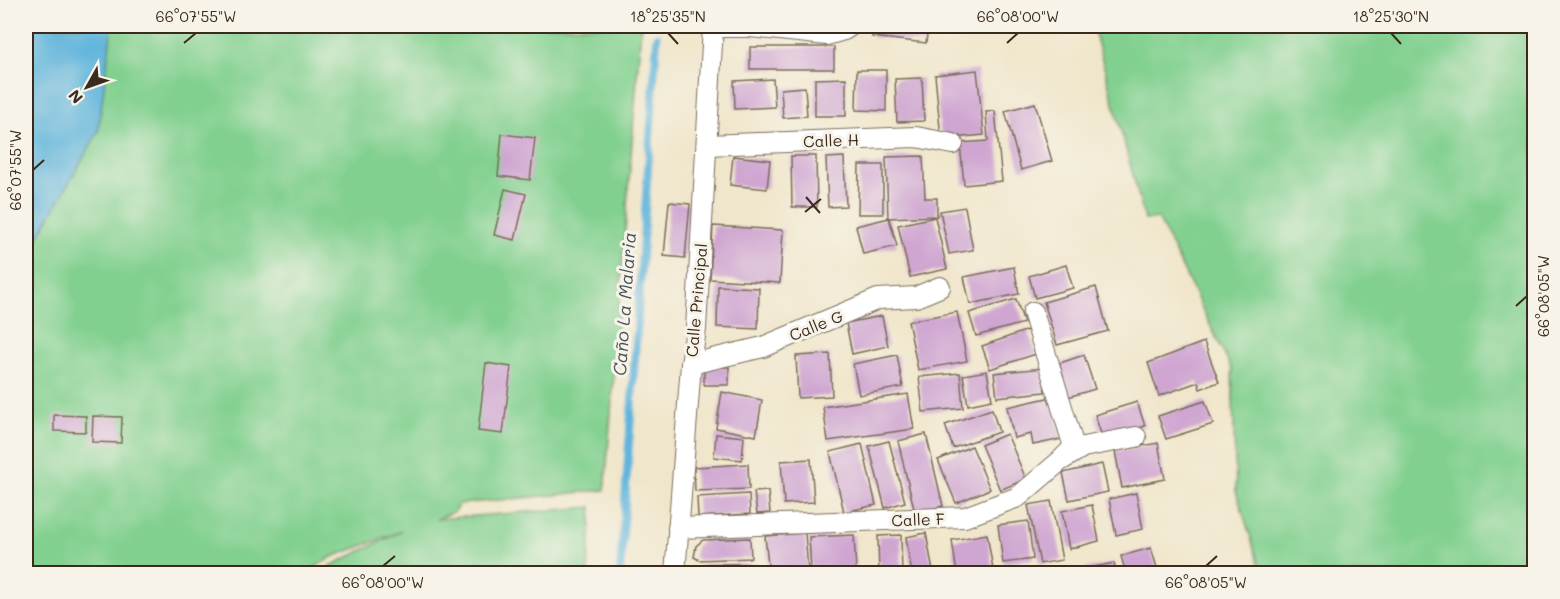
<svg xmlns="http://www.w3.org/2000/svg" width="1560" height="599" viewBox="0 0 1560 599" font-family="Mali,sans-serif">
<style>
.green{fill:#81d08f;stroke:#5e7d56;stroke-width:1.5}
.water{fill:#60b5dc;stroke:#4e707d;stroke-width:1.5}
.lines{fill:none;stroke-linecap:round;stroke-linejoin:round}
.stream{stroke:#60b5dc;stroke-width:8}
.building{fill:#cfa6d1}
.street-casing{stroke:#7a6c5b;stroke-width:22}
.street{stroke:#fff;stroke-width:20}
.ticks{fill:none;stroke:#3b2a1e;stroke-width:2}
.labels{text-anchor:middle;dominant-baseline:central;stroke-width:6;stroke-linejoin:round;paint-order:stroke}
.street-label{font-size:16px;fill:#3b2a1e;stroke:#f7f3e8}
.water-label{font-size:18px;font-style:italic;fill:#465457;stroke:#f7f3e8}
.neatline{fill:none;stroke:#3b2a1e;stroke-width:2}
.ticks-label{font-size:15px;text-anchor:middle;fill:#3b2a1e}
</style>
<rect width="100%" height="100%" fill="#f7f3e8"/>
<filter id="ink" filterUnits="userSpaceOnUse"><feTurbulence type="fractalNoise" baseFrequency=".0167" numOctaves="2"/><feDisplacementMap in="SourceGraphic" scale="12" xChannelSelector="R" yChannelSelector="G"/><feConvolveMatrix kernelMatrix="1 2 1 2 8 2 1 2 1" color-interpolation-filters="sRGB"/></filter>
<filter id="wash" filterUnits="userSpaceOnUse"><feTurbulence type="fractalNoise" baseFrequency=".008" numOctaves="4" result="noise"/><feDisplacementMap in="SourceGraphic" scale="24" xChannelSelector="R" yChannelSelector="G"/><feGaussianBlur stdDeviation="1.35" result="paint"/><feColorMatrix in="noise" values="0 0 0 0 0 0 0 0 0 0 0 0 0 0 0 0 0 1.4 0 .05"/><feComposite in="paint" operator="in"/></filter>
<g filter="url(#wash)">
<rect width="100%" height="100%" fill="#f0e6cb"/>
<g class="green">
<path d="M26,26H641L605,490L459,504L454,512L436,519L592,507L588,573H321L330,566L402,531L332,557L305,573H26Z"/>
<path d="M1093,26H1534V573H1262L1236,491L1232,370L1158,218L1145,220Z"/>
</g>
<path class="water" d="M26,26H112L98,132L26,258Z"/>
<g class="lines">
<path class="stream" d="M620,574L657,37"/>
</g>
<g id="blocks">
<g class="building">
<path d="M873,26H928L926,43L872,37Z"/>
<rect x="750" y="47" width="84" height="22"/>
<path d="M857,70H886V111L856,110Z"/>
<path d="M977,70L984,135L941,139L935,75Z"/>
<path d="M846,78V116H815V79Z"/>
<path d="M922,78L924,121L897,122L895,79Z"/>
<path d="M773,79L775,107L735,109L734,81Z"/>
<path d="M805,87L807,116L783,118L781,89Z"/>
<path d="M1035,103L1052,161L1021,170L1005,111Z"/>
<path d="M995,111L1002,181L964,185L960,143L988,141L986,112Z"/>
<path d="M502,134L535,138L530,180L498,176Z"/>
<path d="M733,156L770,160L767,189L730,185Z"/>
<path d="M791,156H816L817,207H792Z"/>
<path d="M923,156L925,198H937V216L888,218L886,157Z"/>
<path d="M844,157L846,206L828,207L826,158Z"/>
<path d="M859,165H883V214H858Z"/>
<path d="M505,189L526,194L515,240L494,235Z"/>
<path d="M669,202L690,204L685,258L664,256Z"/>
<path d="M965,207L973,250L949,254L940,211Z"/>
<path d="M935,217L947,269L910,277L898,225Z"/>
<path d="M889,218L897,246L863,254L856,226Z"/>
<path d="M713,226L783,230L780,283L710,279Z"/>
<path d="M1066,265L1073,288L1035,298L1029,276Z"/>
<path d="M1014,267L1019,294L970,304L964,277Z"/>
<path d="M718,286L759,288L758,329L717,327Z"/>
<path d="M1096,287L1108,331L1057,345L1044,302Z"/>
<path d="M1016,299L1024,323L976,336L969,313Z"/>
<path d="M957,312L967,361L918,370L908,321Z"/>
<path d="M882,316L888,346L852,354L846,323Z"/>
<path d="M1028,330L1036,354L990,369L982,346Z"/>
<path d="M1204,342L1219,382L1200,389L1198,382L1159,396L1148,363Z"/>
<path d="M830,354L832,396L798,398L796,356Z"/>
<path d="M897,355L903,387L859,395L853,364Z"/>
<path d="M1084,355L1095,389L1068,397L1057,364Z"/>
<path d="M486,363L511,367L503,434L478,431Z"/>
<rect x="704" y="367" width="25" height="18"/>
<path d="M1043,368L1045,392L997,397L994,373Z"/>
<path d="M987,371L992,400L968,405L963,375Z"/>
<path d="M960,373L963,408L923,412L919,377Z"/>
<path d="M722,392L762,400L756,436L716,428Z"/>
<path d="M908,394L914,429L828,441L823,407Z"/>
<path d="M1052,397L1062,439L1033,445L1031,434L1014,438L1007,407Z"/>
<path d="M1205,401L1213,424L1166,439L1158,416Z"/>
<path d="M1137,402L1145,426L1103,440L1095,415Z"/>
<path d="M992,409L999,432L953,448L945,425Z"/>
<path d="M54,415L86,416V432L54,431Z"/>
<path d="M93,416L122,417L121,443L92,442Z"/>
<path d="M716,434L744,437L742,460L714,457Z"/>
<path d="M926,434L943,506L915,513L898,441Z"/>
<path d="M1007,434L1026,479L1000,490L981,445Z"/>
<path d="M889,441L905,502L885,508L869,446Z"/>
<path d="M1158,443L1165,479L1122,488L1115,451Z"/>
<path d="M862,444L876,505L844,512L830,452Z"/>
<path d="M972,446L990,489L956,503L938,460Z"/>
<path d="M811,459L814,502L784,504L781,461Z"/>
<path d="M748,464L749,489L695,491L694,467Z"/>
<path d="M1102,464L1108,492L1069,500L1063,473Z"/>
<path d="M768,491L770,513L757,514L754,492Z"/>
<path d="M1136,493L1143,529L1116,535L1109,499Z"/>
<path d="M749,494L750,514L698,517L697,497Z"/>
<path d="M1051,501L1062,560L1040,564L1028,505Z"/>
<path d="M1092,505L1099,541L1069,549L1062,511Z"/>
<path d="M1028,521L1033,559L1003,563L998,525Z"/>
<path d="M805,533L808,571L769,574L765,536Z"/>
<path d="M926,533L933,571L912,574L906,537Z"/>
<path d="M987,534L993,569L957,574L952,540Z"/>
<path d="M854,535L856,571L811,573L809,537Z"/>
<path d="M901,535L902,574H879L878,536Z"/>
<path d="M750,538L751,558L699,560L694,557L696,546L703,540Z"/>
<path d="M1151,548L1159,574H1126L1121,556Z"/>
<path d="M1114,563L1116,574H1085L1084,569Z"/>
<path d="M704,564H754V574H705Z"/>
</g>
</g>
</g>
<g filter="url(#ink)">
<use href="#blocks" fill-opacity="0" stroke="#7a6c5b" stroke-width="1.5"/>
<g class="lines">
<g class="street-casing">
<g id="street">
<path d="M713,27H750L827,35L844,30L850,26"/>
<path d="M707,145L916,137L953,144"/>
<path d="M1033,312L1074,447L1062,459"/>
<path d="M691,364L763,347L878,299L916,297L940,287"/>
<path d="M678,528L965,517L1018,497L1060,461L1083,447L1136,437"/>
<path d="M675,574L691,364L696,329L713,26"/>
</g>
</g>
<use href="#street" class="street"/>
</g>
</g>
<path class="ticks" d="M668,33L678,44M1391,33L1401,44M184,43L196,33M1007,43L1018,33M33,170L44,160M806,197L820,213M805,212L821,199M1516,306L1527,296M383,566L395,556M1206,566L1217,556"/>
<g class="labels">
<g class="street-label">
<text transform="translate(831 140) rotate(-2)">Calle H</text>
<text transform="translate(696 300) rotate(-85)">Calle Principal</text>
<text transform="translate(816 325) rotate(-22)">Calle G</text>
<text transform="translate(918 519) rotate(-2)">Calle F</text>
</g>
<g class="water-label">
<text transform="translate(624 304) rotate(-86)">Caño La Malaria</text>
</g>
</g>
<rect width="1560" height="599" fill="none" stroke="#f7f3e8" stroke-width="66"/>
<g transform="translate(87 87) rotate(230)" stroke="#f7f3e8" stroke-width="4.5" paint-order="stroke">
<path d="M0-4.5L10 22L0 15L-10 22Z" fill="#3b2a1e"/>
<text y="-9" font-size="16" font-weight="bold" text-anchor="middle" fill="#3b2a1e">N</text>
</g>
<rect x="33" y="33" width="1494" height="533" class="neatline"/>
<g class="ticks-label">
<text x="196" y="22">66°07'55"W</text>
<text x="668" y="22">18°25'35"N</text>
<text x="1018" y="22">66°08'00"W</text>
<text x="1391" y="22">18°25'30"N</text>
<text transform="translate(16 170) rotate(-90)" y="5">66°07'55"W</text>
<text transform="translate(1544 296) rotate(-90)" y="5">66°08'05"W</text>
<text x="383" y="588">66°08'00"W</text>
<text x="1206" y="588">66°08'05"W</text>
</g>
</svg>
